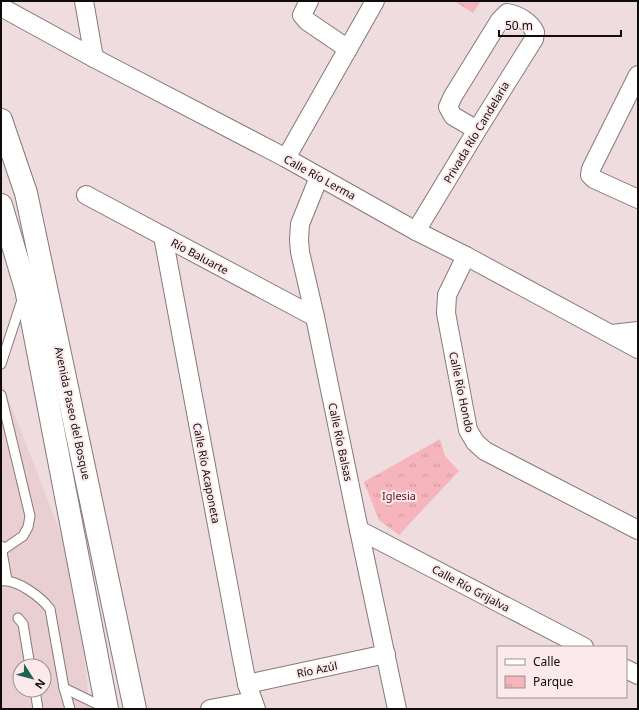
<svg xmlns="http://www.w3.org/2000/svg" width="639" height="710" viewBox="0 0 639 710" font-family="'Noto Sans',sans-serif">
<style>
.built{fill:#e9cfd1;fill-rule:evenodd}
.park{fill:url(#park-tufts)}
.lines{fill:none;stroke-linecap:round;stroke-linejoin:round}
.lane-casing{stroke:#877879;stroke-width:11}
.street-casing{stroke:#877879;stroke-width:20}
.secondary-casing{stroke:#877879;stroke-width:24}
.lane{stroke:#fff;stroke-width:9}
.street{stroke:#fff;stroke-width:18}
.secondary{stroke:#fff;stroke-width:22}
.labels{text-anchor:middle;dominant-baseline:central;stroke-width:4;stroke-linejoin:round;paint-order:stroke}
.street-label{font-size:11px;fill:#110c0c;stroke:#fbe9eb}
.park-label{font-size:11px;fill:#650b25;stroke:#fbe9eb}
</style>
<defs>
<pattern id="park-tufts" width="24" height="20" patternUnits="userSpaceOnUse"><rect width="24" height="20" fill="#f6b5bc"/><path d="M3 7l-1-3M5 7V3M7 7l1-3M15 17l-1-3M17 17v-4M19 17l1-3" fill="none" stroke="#d29aa0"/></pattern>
</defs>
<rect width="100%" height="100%" fill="#eedcde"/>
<path class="built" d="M1,380L74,567L90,709H1ZM20,666H44V690H20Z"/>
<g class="park">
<path d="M454,1H481L473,13Z"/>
<path d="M440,439L445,456L459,471L399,535L379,520L364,482Z"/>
</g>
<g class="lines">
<g class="lane-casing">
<g id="lane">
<path d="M1,364L22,300"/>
<path d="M1,395L30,516L28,527L23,536L1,551"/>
<path d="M1,546L7,580"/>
<path d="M1,581C17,579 41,597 50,609L64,688L105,708"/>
<path d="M18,618L23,624L30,666"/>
<path d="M64,688L70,709"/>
<path d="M35,690L38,709"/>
</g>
</g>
<g class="street-casing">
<g id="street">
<path d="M84,1L94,58"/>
<path d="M309,1L302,15L307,21L348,49"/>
<path d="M1,7L94,58L286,158L416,231L466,256L638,349"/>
<path d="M638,75L591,169L590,175L594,179L638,199"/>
<path d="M286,158L375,1"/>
<path d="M319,177L300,224L299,240L300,252L315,317L359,530L397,709"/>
<path d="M86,195L315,317"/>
<path d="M416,231L477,130L534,39L535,32C530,22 519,15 507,13L500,20L453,96L448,107L453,116L477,130"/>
<path d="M163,236L241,653L247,684L256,709"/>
<path d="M466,256L447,295L446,313L468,430L475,442L485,451L638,530"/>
<path d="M612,334L638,331"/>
<path d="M359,530L584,647"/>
<path d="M626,669L638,675"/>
<path d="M247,684L386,654"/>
<path d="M210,709L253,701"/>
</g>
</g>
<g class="secondary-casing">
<g id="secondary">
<path d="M1,120L26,193L135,709"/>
<path d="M1,205L26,289L107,709"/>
</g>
</g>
<use href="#lane" class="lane"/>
<use href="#street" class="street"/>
<use href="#secondary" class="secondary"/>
</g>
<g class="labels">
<g class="street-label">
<text transform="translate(476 132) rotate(-59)">Privada Río Candelaria</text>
<text transform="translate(320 177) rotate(29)">Calle Río Lerma</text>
<text transform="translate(200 256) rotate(28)">Río Baluarte</text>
<text transform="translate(462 392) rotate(78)">Calle Río Hondo</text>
<text transform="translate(73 413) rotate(78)">Avenida Paseo del Bosque</text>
<text transform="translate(341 442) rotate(78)">Calle Río Balsas</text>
<text transform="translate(207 473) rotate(79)">Calle Río Acaponeta</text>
<text transform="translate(471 588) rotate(28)">Calle Río Grijalva</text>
<text transform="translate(317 669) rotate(-12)">Río Azúl</text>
</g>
<g class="park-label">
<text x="399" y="495">Iglesia</text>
</g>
</g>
<rect width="639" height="710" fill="none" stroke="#110c0c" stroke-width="4"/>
<rect x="497" y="646" width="130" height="52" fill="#fbe9eb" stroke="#9d9192"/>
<rect x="505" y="659" width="20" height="6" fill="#ffffff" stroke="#9d9192"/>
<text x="533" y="666" font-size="12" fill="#110c0c">Calle</text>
<rect x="505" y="676" width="20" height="12" fill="url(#park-tufts)" stroke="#9d9192"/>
<text x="533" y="686" font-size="12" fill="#110c0c">Parque</text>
<g transform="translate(32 678) rotate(126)"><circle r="19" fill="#fbe9eb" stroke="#9d9192"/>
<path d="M0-3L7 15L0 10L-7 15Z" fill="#1c6357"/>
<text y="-6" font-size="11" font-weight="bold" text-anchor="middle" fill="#110c0c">N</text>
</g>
<path d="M499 30v6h122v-6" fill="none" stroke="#110c0c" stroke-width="2"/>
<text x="505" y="30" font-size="12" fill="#110c0c" stroke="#fbe9eb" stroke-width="3" paint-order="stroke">50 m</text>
</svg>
